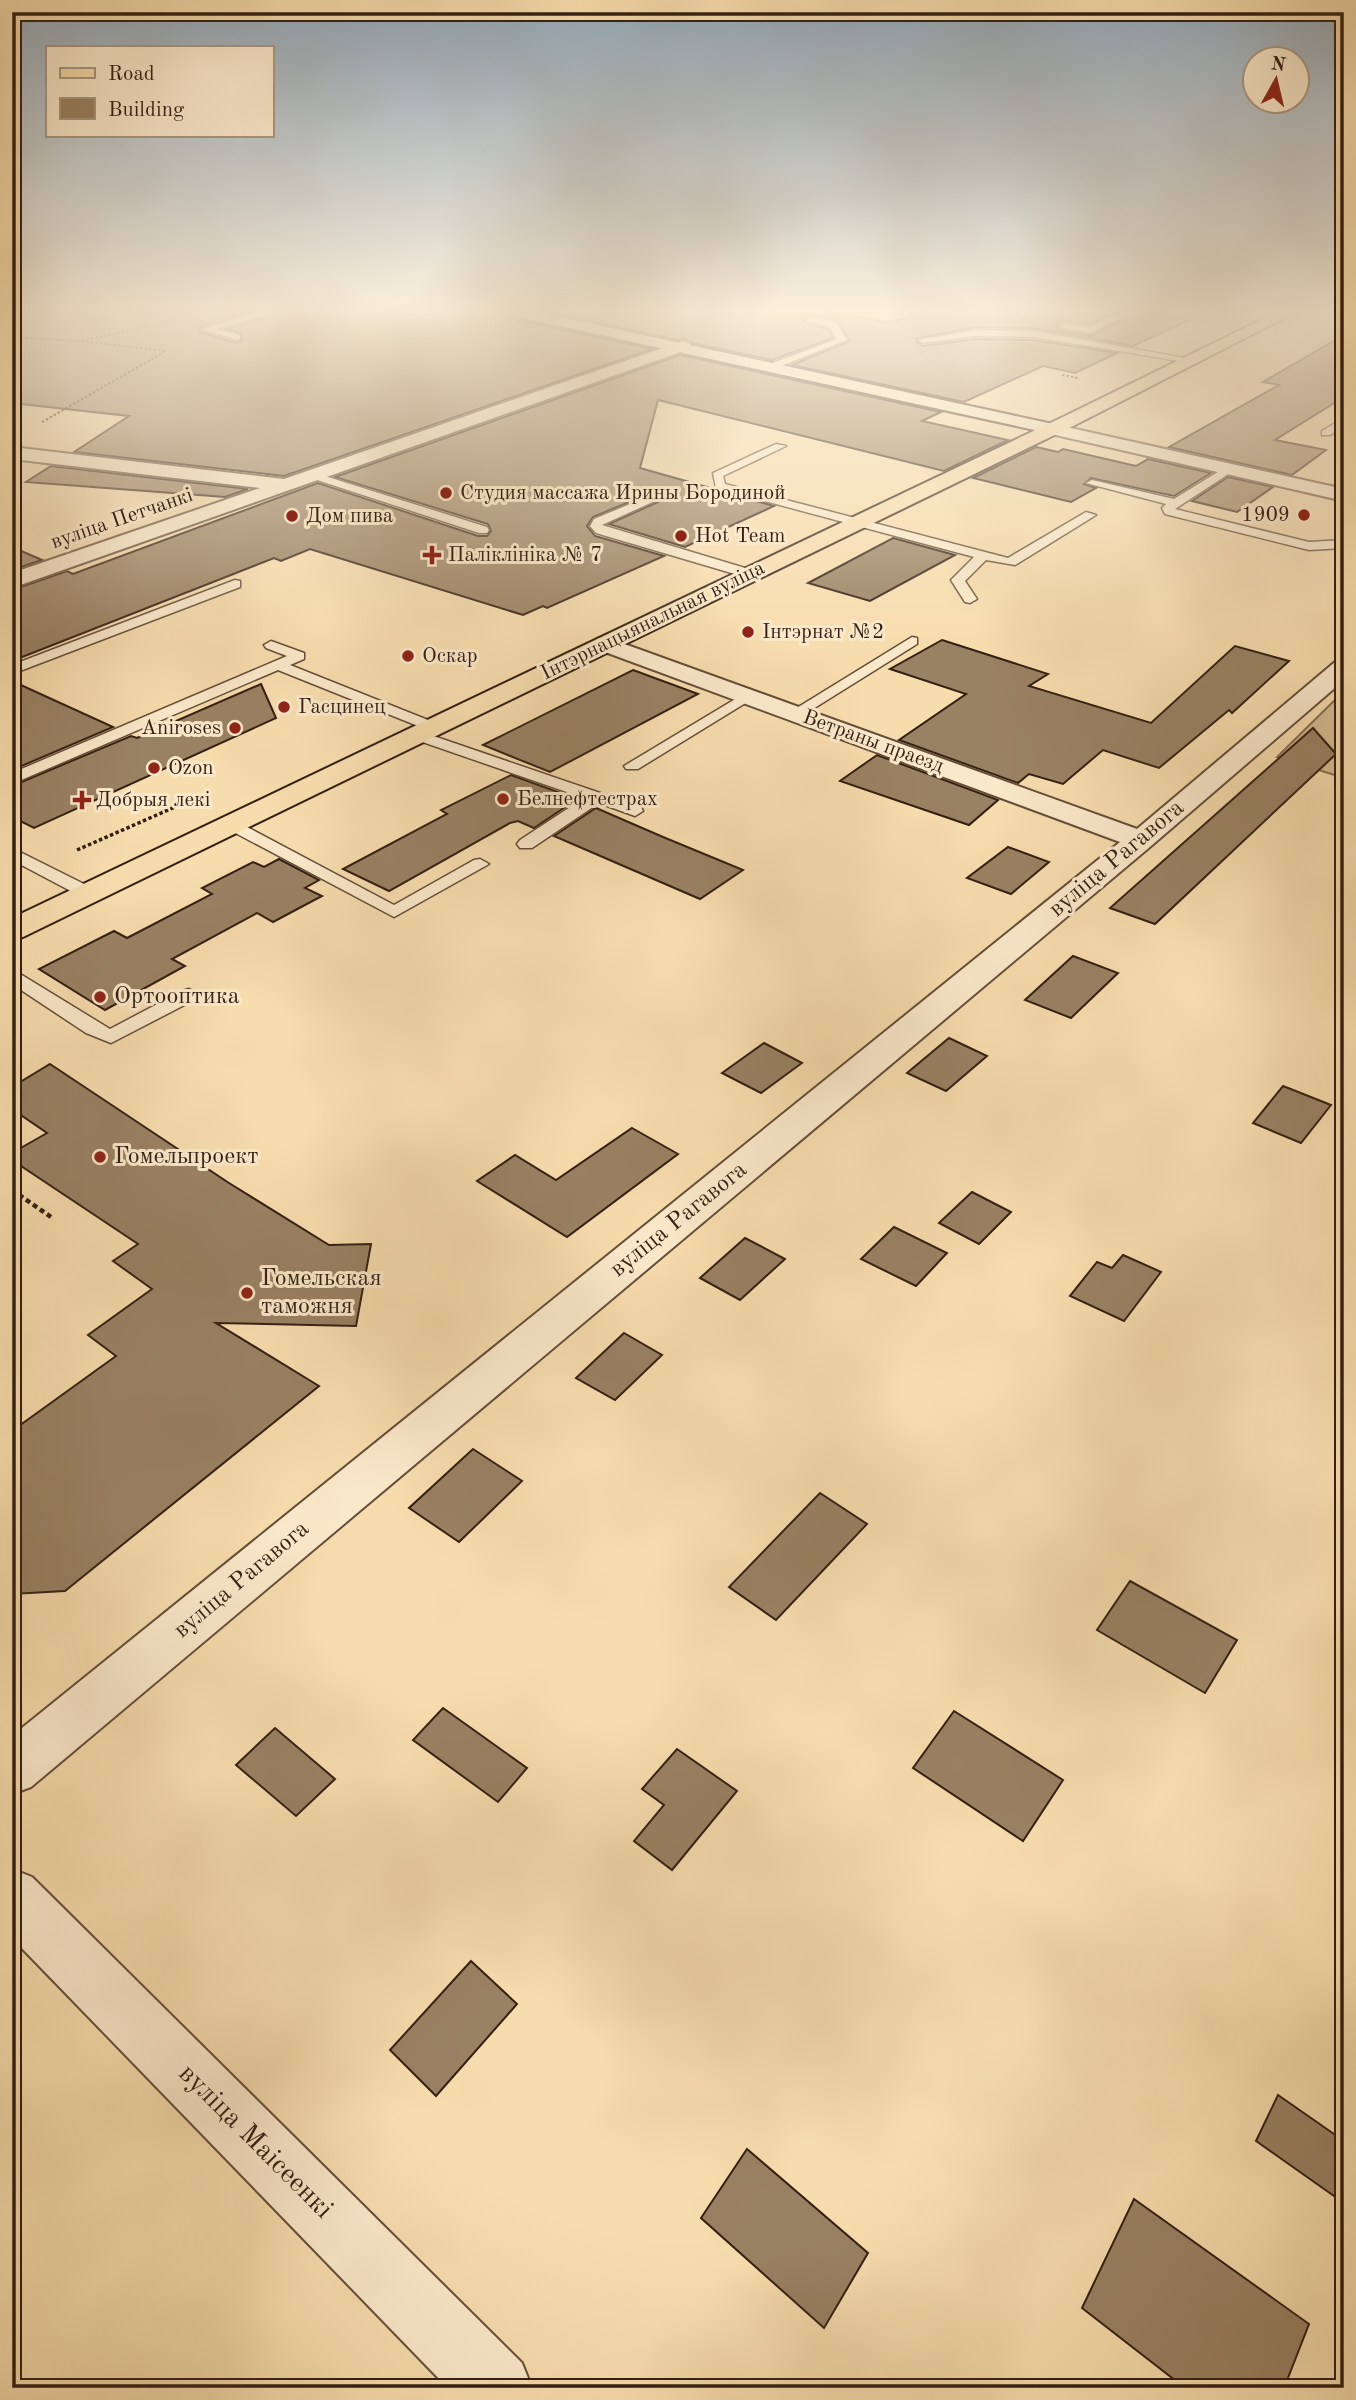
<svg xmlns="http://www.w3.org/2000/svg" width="1356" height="2400" viewBox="0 0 1356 2400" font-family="'Old Standard TT',serif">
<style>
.green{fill:#d6bc93;stroke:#856e52;stroke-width:2}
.building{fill:#998163;stroke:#341f12;stroke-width:2}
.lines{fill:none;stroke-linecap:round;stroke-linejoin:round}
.lane-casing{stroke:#654e39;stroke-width:3}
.street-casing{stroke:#654e39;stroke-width:4}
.secondary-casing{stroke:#341f12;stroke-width:4}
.primary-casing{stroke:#341f12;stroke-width:4}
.path-far2{stroke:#341f12;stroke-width:2;stroke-dasharray:2.5 2;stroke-linecap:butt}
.path-far1{stroke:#341f12;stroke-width:3.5;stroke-dasharray:3.5 2.5;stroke-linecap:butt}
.path{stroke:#341f12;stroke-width:4.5;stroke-dasharray:5 3.5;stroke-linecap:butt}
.lane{fill:#fae8ca;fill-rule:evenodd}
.street{fill:#fae8ca;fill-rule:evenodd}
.secondary{fill:#fae8ca;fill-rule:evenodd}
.primary{fill:#f7dcad;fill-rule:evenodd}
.poi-dot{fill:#8f2418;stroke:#fae8ca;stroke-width:2.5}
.labels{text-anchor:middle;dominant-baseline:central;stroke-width:6;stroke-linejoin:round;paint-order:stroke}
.far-poi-label{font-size:21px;fill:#341f12;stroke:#fae8ca;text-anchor:start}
.far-street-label{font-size:21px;fill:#341f12;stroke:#fae8ca}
.street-label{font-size:24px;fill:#341f12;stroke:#fae8ca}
.poi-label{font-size:24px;fill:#341f12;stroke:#fae8ca;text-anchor:start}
.near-street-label{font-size:28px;fill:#341f12;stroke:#fae8ca}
</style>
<rect width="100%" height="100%" fill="#f7dcad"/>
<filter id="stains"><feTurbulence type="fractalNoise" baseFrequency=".00286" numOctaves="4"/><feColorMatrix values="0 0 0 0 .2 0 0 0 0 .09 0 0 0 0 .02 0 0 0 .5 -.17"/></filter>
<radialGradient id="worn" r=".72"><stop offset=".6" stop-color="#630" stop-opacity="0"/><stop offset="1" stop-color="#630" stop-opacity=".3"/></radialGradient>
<path class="green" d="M1344,691V778L1277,757Z"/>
<g class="building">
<path d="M12,310H258L199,328L200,332L236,343L242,341V333L227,329L279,314L303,319L307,313L300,310H499L508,318L652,349L284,476L74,452L129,416L12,403Z"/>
<path d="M554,310H822L885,322L903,319L928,310H1122L1090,324L1064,321L1056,326L1059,330L1091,336L1139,310H1212L1133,346L1034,328L975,327L916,339L917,342L923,346L975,339L1034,340L1117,353L1075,373L1043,366L964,402L792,365L850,341L837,320L812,314L805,318L804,322L828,329L833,338L772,360L692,343L684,339L678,340L553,313Z"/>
<path d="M1344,335V397L1275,440L1326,450L1292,475L1169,447L1279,385L1263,382Z"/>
<path d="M680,355L941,412L922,421L1008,440L944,471L658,400L640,468L774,506L685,547L609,524L658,502V497L646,495L593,517L587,526L595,536L664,556L547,608L543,606L523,615L310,549L281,561L274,558L12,661V590L67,571L73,574L318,483L478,536H487L491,531L488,524L335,477Z"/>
<path d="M1036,447L1058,452L1063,449L1136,466L1148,459L1211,473L1174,496L1091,478L1084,484L1096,488L1071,502L973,478Z"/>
<path d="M51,466L248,489L225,497L26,482Z"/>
<path d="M1228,477L1273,487L1237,512L1192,501Z"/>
<path d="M893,538L955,555L870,601L808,583Z"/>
<path d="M12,547L42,560L12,570Z"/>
<path d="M942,640L1048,674L1029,686L1151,723L1235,646L1289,661L1232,713L1229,710L1159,768L1103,750L1063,784L1029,774L1018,783L899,740L966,694L890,669Z"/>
<path d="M633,670L698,694L550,772L483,745Z"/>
<path d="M12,681L113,727L12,770Z"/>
<path d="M261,684L276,718L34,828L12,817V786L131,736L137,738Z"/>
<path d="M1313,728L1336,754L1155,924L1110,908Z"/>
<path d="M877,755L998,800L969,825L840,781Z"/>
<path d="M511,775L577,799L534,828L518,821L510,823L389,891L343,869L447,814L441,810Z"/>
<path d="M596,808L663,837L743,870L700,899L554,836Z"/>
<path d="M1008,847L1049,862L1011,894L967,878Z"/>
<path d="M279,859L319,880L305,888L322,896L273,922L257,913L172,959L185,966L105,1010L39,969L114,931L127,938L212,894L202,888L253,862L264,867Z"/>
<path d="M1073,956L1118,973L1071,1018L1025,1000Z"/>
<path d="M949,1038L987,1056L946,1091L907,1073Z"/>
<path d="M764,1043L802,1063L761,1093L722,1073Z"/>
<path d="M50,1064L229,1183L329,1245L371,1244L356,1326L216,1323L319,1386L65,1591L12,1594V1431L116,1356L88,1335L152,1289L113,1261L138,1244L12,1160V1153L47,1133L12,1109V1087Z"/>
<path d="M1283,1086L1331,1105L1301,1143L1253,1123Z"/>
<path d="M632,1128L678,1154L567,1237L477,1181L515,1155L556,1180Z"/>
<path d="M972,1192L1011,1212L979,1244L939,1223Z"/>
<path d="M894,1227L947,1253L916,1286L861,1259Z"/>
<path d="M745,1238L785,1259L740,1300L700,1278Z"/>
<path d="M1123,1255L1161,1272L1124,1321L1070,1296L1097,1262L1112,1268Z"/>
<path d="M624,1333L662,1355L615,1400L576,1378Z"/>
<path d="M473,1449L522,1481L459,1542L409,1508Z"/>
<path d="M820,1493L867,1524L776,1620L729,1587Z"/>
<path d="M1130,1581L1237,1640L1205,1693L1097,1630Z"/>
<path d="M443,1708L527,1768L498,1802L413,1740Z"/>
<path d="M954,1711L1063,1780L1023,1841L913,1768Z"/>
<path d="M275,1728L335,1779L296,1816L236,1765Z"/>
<path d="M677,1749L737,1791L672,1870L634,1841L664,1805L642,1789Z"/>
<path d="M471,1961L517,2004L436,2096L390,2050Z"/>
<path d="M1278,2095L1344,2141V2203L1256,2141Z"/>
<path d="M747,2149L868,2253L824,2328L701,2218Z"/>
<path d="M1134,2199L1309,2324L1284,2388H1185L1082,2308Z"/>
</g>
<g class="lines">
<g class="lane-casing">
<g id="lane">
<path d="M266,310H293L305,314L301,317L279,311L217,329L240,335V339L237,340L201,329Z"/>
<path d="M1127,310H1137L1091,333L1059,327L1064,324L1090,327Z"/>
<path d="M811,317L836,323L847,340L776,368H770V364L837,339L830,327L808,322L806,320Z"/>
<path d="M975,330L1034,331L1196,360L1191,363L1034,337L975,336L923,343L918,340Z"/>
<path d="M1344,418V426L1330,435H1322V431Z"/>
<path d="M776,444L786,446L723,476L725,484L1008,558L1086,512L1096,515L1015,565L986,560L965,581L977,599L970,603L965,602L951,580L974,557L716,488L713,473Z"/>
<path d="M1226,467L1236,469L1175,509L1309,542L1344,540V548L1309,550L1165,514L1162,508L1166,504L1086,483L1092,480L1174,499Z"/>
<path d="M315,473L487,527L489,530L487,533H479L311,478V474Z"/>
<path d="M647,497L657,500L602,525L755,571V577H745L596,533L590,526L594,519Z"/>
<path d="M235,580L240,581V587L12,674V665Z"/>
<path d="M912,637L917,638V644L800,717H790L787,714Z"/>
<path d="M271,641L304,653V659L290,665L438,724L441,727L438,730H428L278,670L12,784V773L287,656L266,648L264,645Z"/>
<path d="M747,692L752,693L754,696L752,699L638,769H626L624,766Z"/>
<path d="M416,730L641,807L643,811L635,816L599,803L532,848H520L517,844L520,840L584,798L411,738L408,735L411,732Z"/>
<path d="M232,819L394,905L474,860L480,859L489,864L394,917L226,828L224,824L226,820Z"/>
<path d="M12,848L94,889L97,893L94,897H82L12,860Z"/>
<path d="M12,969L110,1029L182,991L189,989L199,995L196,999L111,1043L86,1033L12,984Z"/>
</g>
</g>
<g class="street-casing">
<g id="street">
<path d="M528,310H552L549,313L529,319L521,314Z"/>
<path d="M683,341L689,343L691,346L689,349L12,588V573L260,488L12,459V447L284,479Z"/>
<path d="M1053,424L1344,489V501L1047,433L1044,429L1047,425Z"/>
<path d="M605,637L1137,829L1335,662L1344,660V680L1151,846L31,1787L12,1794V1736L1120,842L597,649L593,644L597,639Z"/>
<path d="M12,1869L32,1877L522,2363L532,2388H448L12,1938Z"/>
</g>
</g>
<g class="secondary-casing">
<path id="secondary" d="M501,310H528L1053,424L1062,429L1053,434L509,315Z"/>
</g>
<g class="primary-casing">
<path id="primary" d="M1281,310H1300L1077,424L23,937L12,939V918L1065,416Z"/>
</g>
<g class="path-far2">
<path d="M455,310L475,314"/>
<path d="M12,337L79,341"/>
<path d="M1062,375L1078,378"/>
<path d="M42,422L166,351L79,341L176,321"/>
</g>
<path class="path-far1" d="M77,850L175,807"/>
<path class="path" d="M12,1190L51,1217"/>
<use href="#lane" class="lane"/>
<use href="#street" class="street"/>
<use href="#secondary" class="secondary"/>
<use href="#primary" class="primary"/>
</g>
<linearGradient id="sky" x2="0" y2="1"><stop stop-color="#93aabb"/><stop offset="0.48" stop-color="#fbefda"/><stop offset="1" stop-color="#fbefda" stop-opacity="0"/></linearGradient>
<rect width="1356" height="646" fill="url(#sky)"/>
<g class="poi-dot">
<circle cx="446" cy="493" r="7"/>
<circle cx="1304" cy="515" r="7"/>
<circle cx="292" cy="516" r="7"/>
<circle cx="681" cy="536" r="7"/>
<path d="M428.5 544.5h7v7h7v7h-7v7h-7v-7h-7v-7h7z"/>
<circle cx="748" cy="632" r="7"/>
<circle cx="408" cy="656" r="7"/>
<circle cx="284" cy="707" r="7"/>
<circle cx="235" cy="728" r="7"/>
<circle cx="154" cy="768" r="7"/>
<circle cx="503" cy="799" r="7"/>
<path d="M78.5 789.5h7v7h7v7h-7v7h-7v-7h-7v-7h7z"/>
<circle cx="100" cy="997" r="7"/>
<circle cx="100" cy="1157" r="7"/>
<circle cx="247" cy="1293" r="7"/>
</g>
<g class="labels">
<g class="far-poi-label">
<text x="460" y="493">Студия массажа Ирины Бородиной</text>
<text x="1290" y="515" text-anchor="end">1909</text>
<text x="306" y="516">Дом пива</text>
<text x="695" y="536">Hot Team</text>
<text x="448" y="555">Паліклініка № 7</text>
<text x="762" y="632">Інтэрнат №2</text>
<text x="422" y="656">Оскар</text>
<text x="298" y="707">Гасцинец</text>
<text x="221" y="728" text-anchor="end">Aniroses</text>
<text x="168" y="768">Ozon</text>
<text x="517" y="799">Белнефтестрах</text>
<text x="96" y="800">Добрыя лекі</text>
</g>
<g class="far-street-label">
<text transform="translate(122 519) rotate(-19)">вуліца Петчанкі</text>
<text transform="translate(653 621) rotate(-26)">Інтэрнацыянальная вуліца</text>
<text transform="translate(873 742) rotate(20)">Ветраны праезд</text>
</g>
<g class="street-label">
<text transform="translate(1117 859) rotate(-40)">вуліца Рагавога</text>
<text transform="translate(679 1220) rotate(-39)">вуліца Рагавога</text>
<text transform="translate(242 1580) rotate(-40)">вуліца Рагавога</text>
</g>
<g class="poi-label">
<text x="114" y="997">Ортооптика</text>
<text x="114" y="1157">Гомельпроект</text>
<text x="261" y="1279">Гомельская<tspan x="261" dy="28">таможня</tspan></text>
</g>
<g class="near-street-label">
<text transform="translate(255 2142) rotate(45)">вуліца Маісеенкі</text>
</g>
</g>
<rect width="1356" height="2400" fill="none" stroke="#f7dcad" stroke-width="42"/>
<rect x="14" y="14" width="1328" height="2372" fill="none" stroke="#341f12" stroke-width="3.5"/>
<rect x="21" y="21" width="1314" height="2358" fill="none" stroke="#341f12" stroke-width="2"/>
<rect x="46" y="46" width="228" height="91" fill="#fae8ca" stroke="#ab9880" stroke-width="2"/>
<rect x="60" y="68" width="35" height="10" fill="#f7dcad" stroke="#ab9880" stroke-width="2"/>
<text x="108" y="80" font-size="21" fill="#341f12">Road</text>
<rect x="60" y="98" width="35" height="21" fill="#998163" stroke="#ab9880" stroke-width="2"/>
<text x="108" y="116" font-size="21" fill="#341f12">Building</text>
<g transform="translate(1276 80) rotate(8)"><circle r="33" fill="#fae8ca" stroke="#ab9880" stroke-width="2"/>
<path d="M0-5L12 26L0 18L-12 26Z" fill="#8f2418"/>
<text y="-10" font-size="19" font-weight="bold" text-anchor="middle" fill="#341f12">N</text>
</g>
<rect width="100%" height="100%" filter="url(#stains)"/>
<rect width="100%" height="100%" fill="url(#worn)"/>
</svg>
